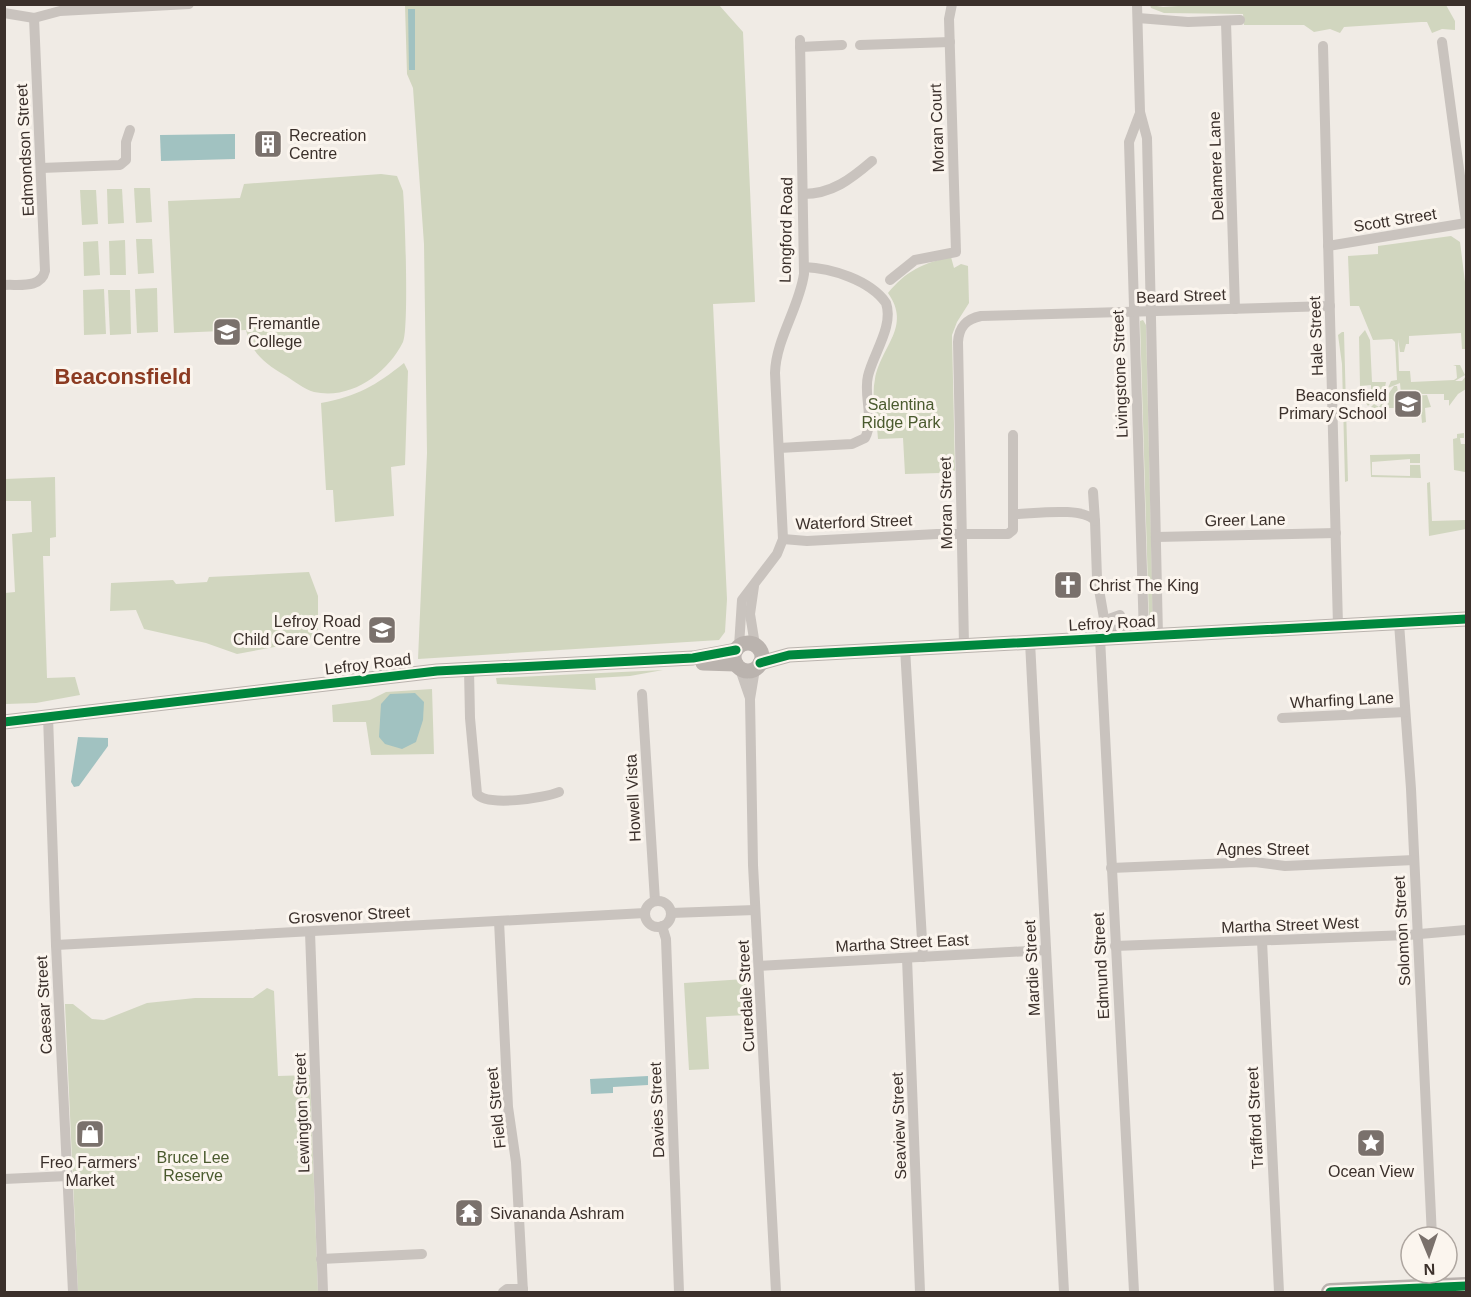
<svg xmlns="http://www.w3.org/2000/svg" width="1471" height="1297" viewBox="0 0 1471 1297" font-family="Helvetica,sans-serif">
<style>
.green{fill:#d1d6bf}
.water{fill:#a1c2c1}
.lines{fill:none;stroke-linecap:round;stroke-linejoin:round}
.street{stroke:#c9c3be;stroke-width:10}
.secondary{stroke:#bab3ae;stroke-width:15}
.primary{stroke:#b8b1ad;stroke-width:18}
.cycleway-casing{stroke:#fbf5ee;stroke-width:13}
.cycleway{stroke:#00873e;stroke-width:9}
.labels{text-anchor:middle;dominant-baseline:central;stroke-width:6;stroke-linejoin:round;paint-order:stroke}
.street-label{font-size:16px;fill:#3b302b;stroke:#fbf5ee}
.poi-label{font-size:16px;fill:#3b302b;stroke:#fbf5ee;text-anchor:start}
.park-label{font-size:16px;fill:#4a5a2e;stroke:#fbf5ee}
.district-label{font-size:22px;font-weight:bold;fill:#8c3b22;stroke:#fbf5ee}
</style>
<rect width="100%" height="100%" fill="#f0ebe5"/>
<g class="green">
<path d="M1208,4L1446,5L1455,21V30L1442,29L1432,33L1427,22H1421L1344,27L1340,33L1330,29L1314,32L1304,25H1244L1243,14L1164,13L1151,8L1150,5L1163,7Z"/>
<path d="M405,5H719L743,32L755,302L713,304L727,599L725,632L719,640L418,659L427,453L424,244L413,88L407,74Z"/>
<path d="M381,174L397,176L403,191C405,212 409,329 403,342C387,374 351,400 314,392C304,389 294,381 286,376C265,364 251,353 246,330L174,333L168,201L240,198L244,184Z"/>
<path d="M134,188H150L152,222L136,223Z"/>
<path d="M107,189H122L124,223L108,224Z"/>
<path d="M80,190H96L98,224L82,225Z"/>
<path d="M1451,236L1460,242L1466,290V349H1462L1461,333L1409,336V344H1406L1404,352H1400L1398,339L1399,371H1410L1411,382L1454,380L1457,378L1456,366L1453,365H1460L1465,375L1455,381H1462L1466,376V389L1458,394L1449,406V400H1444V394H1401L1400,383L1388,388L1391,381L1397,380L1395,342L1392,339L1373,340L1359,306H1350L1348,256L1378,254V246Z"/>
<path d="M136,239H152L154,273L138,274Z"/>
<path d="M125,240L126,275H110L109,241Z"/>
<path d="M98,241L100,275L84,276L83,242Z"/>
<path d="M951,257L954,268L961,264L968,266L969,303L957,322L952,335L955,471L943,466L940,473L905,474L903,438L878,439C877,420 871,397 875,379C881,346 912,327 888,293C906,271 923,263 951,257Z"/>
<path d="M157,288L158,332L137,333L135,289Z"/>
<path d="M104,289L106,334L84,335L83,290Z"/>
<path d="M108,290H130L131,334L110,335Z"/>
<path d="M1143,320L1146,325L1153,621H1149L1140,321Z"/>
<path d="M1365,330L1370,340L1372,382H1386L1385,387L1368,406L1366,403H1371V385L1360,386L1359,337Z"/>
<path d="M1342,332H1344L1348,481L1345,482L1342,364L1338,335Z"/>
<path d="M404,363L408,371L405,465L391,467L394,516L335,522L333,490H326L321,403C358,396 375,386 404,363Z"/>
<path d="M1394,386H1397L1399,397L1427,395L1431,407L1425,408L1426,422L1422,423L1421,412L1413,414L1415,408H1370L1374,404L1379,407Z"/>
<path d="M1464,433V438H1460L1461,444H1466L1465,472L1454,470L1453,439L1457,438V434Z"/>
<path d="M1420,454V463H1410V459L1372,462V475L1410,476V465H1420L1421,478L1371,477L1370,455Z"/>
<path d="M55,477L56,537L50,538V556H43L47,678L75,677L80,695L36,703L6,704L5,593L15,592L12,534L32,532L31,501H5V479Z"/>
<path d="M1430,482L1432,521L1466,520V529L1429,536L1427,483Z"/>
<path d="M309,572L318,596V639L237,654L206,643L144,629L136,610L110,611L111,583L173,580L176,584L207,582L209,577Z"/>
<path d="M663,670L630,676L595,678L596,690L497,684L496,678Z"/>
<path d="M432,689L434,754L371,755L366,722H333L332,705L370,700L386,692Z"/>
<path d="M745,979L747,1015L706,1017L709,1069L689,1070L684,983Z"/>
<path d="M267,988L274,991L278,1076L310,1075L318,1292H78L65,1004H73L92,1019L104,1020L147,1003L195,998H253Z"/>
</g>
<g class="water">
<path d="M408,9H415V70H409Z"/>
<path d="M235,134V159L161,161L160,135Z"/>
<path d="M415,693L424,702L423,720L416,742L402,749L385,744L379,737L381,704L390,694Z"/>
<path d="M78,737L108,738V746L79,786L74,787L71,782Z"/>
<path d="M648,1076V1085L613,1087V1093L591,1094L590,1079Z"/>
</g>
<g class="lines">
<g class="street">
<path d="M1137,4L1140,112L1147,138L1158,636"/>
<path d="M4,13L34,18L60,11L189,4"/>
<path d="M1138,18L1188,22L1240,20"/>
<path d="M1226,22L1235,309"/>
<path d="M1442,42L1466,221"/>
<path d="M860,45L950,42"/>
<path d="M1323,46L1338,626"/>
<path d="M800,47L842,45"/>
<path d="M1140,113L1129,142L1144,636"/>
<path d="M41,168L120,165L126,160V142L130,130"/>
<path d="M803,194C832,194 851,179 872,161"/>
<path d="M1328,246L1466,223"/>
<path d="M890,280L915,260L956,252L949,19L952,4"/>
<path d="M4,285C19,284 41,289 45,271L34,18"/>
<path d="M1013,435V514C1032,514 1083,506 1095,521L1097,578L1105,624"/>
<path d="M779,448L852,444L865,438C875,419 863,396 868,376C873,354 894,326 886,303C870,280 831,268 804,267"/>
<path d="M1093,492L1095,521"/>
<path d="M1156,537L1336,533"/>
<path d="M783,539L807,541L937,534H1008L1013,530V514"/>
<path d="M754,586L750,614L755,645"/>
<path d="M1120,615L1106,620L1107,630L1132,629L1143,621"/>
<path d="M1399,623L1411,789L1432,1237"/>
<path d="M1100,638L1134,1292"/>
<path d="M1030,642L1064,1292"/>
<path d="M964,645L958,342C959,327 966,319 981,316L1330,306"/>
<path d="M739,646L742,600L777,554L783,539L775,373C776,339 799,308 804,274L800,40"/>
<path d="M905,648L923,957"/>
<path d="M469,669L470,718L477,794C487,807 545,798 559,792"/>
<path d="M740,669L750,698"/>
<path d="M755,669L750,699L753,865L776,1292"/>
<path d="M642,694L655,901"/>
<path d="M48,716L56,945L73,1292"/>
<path d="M1282,718L1405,712"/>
<path d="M1111,868L1255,862L1285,866L1414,860"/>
<circle cx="658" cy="914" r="13"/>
<path d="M671,913L755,910"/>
<path d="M499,921L508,1107L516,1162L523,1292"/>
<path d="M662,926L666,939L679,1292"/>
<path d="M310,932L323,1292"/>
<path d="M1262,941L1279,1292"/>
<path d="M56,945L645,913"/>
<path d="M1115,946L1408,935L1466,930"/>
<path d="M907,958L920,1292"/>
<path d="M759,966L1046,950"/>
<path d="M4,1179L68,1176"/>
<path d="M321,1259L422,1254"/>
<path d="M503,1292L507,1289H523"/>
</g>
<g class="secondary">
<circle cx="748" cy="657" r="14"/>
<path d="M703,663L736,664"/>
<path d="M760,663L789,655L1466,619"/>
<path d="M4,722L437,671L693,658L736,650"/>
</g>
<path class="primary" d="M1330,1292L1466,1286"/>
<g class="cycleway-casing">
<g id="cycleway">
<path d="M760,663L789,655L1466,619"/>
<path d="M4,722L437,671L693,658L736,650"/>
<path d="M1330,1292L1466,1286"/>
</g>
</g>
<use href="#cycleway" class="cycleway"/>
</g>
<defs>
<g id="building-square" transform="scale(1.5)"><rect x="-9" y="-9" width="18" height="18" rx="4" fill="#7a716c" stroke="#fbf5ee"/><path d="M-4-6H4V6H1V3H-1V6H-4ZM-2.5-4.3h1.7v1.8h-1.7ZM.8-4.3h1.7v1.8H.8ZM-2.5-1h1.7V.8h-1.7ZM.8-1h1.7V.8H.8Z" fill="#fff"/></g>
<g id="school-square" transform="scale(1.5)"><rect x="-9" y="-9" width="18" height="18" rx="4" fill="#7a716c" stroke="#fbf5ee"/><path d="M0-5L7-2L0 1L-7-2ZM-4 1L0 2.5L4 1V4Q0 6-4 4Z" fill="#fff"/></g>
<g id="church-square" transform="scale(1.5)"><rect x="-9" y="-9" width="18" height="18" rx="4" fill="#7a716c" stroke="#fbf5ee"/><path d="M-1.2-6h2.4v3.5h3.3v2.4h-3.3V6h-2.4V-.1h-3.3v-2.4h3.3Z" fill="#fff"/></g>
<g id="shop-square" transform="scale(1.5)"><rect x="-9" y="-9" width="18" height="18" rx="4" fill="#7a716c" stroke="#fbf5ee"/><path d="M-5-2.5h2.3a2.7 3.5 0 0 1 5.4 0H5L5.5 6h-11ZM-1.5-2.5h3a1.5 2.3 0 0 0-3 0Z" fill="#fff"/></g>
<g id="sight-square" transform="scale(1.5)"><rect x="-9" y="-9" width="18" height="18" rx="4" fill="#7a716c" stroke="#fbf5ee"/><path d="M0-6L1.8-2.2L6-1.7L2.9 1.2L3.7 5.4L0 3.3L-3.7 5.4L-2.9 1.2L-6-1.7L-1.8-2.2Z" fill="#fff"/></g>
<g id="temple-square" transform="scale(1.5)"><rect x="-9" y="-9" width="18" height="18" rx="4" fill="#7a716c" stroke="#fbf5ee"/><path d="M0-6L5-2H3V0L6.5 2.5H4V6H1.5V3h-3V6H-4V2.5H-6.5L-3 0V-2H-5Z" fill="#fff"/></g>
</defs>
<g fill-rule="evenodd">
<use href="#building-square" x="268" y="144"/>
<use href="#school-square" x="227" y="332"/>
<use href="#school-square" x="1408" y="404"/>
<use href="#church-square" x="1068" y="585"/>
<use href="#school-square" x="382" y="630"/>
<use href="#shop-square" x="90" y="1134"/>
<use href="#sight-square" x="1371" y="1143"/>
<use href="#temple-square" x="469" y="1213"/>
</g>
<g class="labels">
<g class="street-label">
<text transform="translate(937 128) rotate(-92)">Moran Court</text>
<text transform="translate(25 150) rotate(-93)">Edmondson Street</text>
<text transform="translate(1216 166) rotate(-92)">Delamere Lane</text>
<text transform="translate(1395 220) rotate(-9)">Scott Street</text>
<text transform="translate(786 230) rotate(-89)">Longford Road</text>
<text transform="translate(1181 296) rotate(-2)">Beard Street</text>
<text transform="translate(1316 336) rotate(-92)">Hale Street</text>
<text transform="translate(1120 374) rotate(-92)">Livingstone Street</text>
<text transform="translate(946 503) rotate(-91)">Moran Street</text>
<text transform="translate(1245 520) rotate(-1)">Greer Lane</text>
<text transform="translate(854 522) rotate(-2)">Waterford Street</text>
<text transform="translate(1112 623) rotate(-3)">Lefroy Road</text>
<text transform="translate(368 664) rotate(-7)">Lefroy Road</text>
<text transform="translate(1342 700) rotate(-3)">Wharfing Lane</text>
<text transform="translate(633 798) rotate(-93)">Howell Vista</text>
<text x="1263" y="849">Agnes Street</text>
<text transform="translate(349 915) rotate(-3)">Grosvenor Street</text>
<text transform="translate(1290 925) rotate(-2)">Martha Street West</text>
<text transform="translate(1402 931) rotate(-93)">Solomon Street</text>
<text transform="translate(902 943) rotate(-3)">Martha Street East</text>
<text transform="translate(1101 966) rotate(-93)">Edmund Street</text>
<text transform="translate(1032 968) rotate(-93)">Mardie Street</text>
<text transform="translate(746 996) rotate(-93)">Curedale Street</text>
<text transform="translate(44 1005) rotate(-93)">Caesar Street</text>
<text transform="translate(496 1108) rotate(-96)">Field Street</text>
<text transform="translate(657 1110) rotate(-92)">Davies Street</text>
<text transform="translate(302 1113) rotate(-92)">Lewington Street</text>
<text transform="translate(1255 1118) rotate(-93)">Trafford Street</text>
<text transform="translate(899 1126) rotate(-92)">Seaview Street</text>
</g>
<g class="poi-label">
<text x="289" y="135">Recreation<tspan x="289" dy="18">Centre</tspan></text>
<text x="248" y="323">Fremantle<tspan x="248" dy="18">College</tspan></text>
<text x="1387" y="395" text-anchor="end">Beaconsfield<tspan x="1387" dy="18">Primary School</tspan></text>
<text x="1089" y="585">Christ The King</text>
<text x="361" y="621" text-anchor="end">Lefroy Road<tspan x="361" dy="18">Child Care Centre</tspan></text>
<text x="90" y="1162" text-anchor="middle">Freo Farmers'<tspan x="90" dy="18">Market</tspan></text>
<text x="1371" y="1171" text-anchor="middle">Ocean View</text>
<text x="490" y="1213">Sivananda Ashram</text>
</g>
<g class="park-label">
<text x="901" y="404">Salentina<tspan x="901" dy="18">Ridge Park</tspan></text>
<text x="193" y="1157">Bruce Lee<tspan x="193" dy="18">Reserve</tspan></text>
</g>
<g class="district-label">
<text x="123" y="376">Beaconsfield</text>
</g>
</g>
<rect width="1471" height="1297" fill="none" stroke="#3b302b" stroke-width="12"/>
<g transform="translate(1429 1255) rotate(178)"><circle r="28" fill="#fbf5ee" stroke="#aea6a0" stroke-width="1.5"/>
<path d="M0-4.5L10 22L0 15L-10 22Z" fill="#7a716c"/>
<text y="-9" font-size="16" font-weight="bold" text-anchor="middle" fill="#3b302b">N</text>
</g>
</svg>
